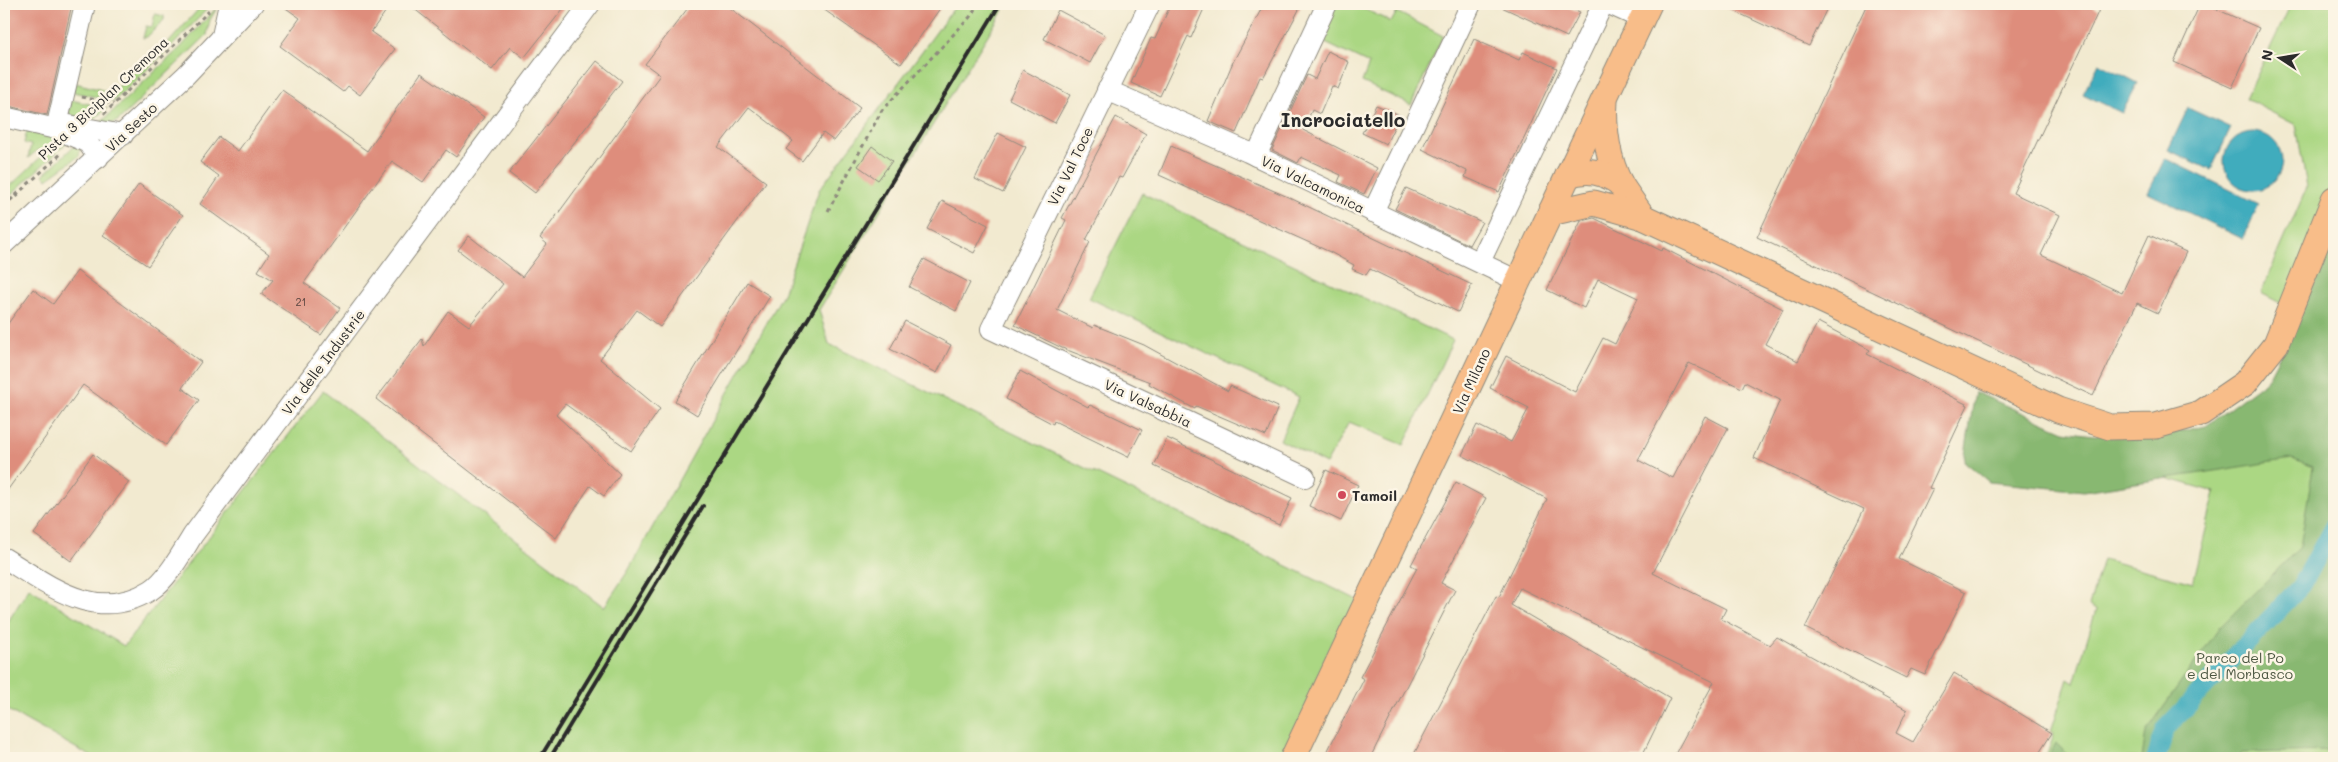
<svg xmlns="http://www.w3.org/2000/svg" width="2338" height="762" viewBox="0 0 2338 762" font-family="Mali,sans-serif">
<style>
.green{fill:#abd783;stroke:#6b8157}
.forest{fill:#88b871;stroke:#5a724e}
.water{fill:#3facbd;stroke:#356c74}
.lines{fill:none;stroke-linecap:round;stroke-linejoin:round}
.canal{stroke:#3facbd;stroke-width:19}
.building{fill:#de8d7c}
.minor-casing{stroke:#8e8a7e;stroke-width:22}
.major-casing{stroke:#8e8a7e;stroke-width:27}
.path{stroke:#8e8a7e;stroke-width:3;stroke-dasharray:4 4;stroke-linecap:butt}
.minor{stroke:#fff;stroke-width:20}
.major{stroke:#f8bd89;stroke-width:25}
.rail{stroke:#2b2b2b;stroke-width:4}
.poi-dot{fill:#d1495b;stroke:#fcf5e5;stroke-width:2}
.labels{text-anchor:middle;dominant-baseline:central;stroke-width:5;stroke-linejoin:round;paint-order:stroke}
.number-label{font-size:11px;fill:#58443f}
.street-label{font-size:14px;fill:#2b2b2b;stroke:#fcf5e5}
.poi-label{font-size:14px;font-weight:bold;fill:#2b2b2b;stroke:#fcf5e5;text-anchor:start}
.park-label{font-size:14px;fill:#4b5641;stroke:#fcf5e5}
.district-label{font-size:19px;font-weight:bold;fill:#2b2b2b;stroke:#fcf5e5}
</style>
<rect width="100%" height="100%" fill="#fcf5e5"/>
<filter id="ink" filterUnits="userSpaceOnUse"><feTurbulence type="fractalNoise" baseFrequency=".02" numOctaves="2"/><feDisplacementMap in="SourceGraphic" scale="10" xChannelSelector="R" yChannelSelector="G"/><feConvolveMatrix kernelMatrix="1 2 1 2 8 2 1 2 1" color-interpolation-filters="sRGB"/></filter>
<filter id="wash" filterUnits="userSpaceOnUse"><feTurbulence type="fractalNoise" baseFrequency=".0096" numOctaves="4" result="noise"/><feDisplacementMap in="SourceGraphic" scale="20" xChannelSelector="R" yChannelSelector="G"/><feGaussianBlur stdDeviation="1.12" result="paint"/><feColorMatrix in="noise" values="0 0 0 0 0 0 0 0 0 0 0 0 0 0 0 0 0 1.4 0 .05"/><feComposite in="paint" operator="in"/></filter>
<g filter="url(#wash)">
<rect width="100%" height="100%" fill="#f2ead0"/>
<g class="green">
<path d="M203,4H212L175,43L114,101L73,92L75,83L106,91L116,89L171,40Z"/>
<path d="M957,4H1007L819,310L829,344L1370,606L1299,758H94L4,708V628L29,588L124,646L323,391L604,607L628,571L783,294L819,190Z"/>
<path d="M1336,4H1354L1391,22L1397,12L1443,36L1411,105L1362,82L1369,64L1319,40Z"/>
<path d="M2291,4H2334V217L2301,314L2261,293L2307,187L2296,125L2246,99Z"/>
<path d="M218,6L210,20L207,35L119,120L110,125L97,126L181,47Z"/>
<path d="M155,14L164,16V20L147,37L143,38L146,26L152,27Z"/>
<path d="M71,100L107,108L87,125L68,117Z"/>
<path d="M27,131L70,140L4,201V192L44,154L39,149L28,158L31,145L24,143Z"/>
<path d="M75,145L80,149L79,156L47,179L43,175Z"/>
<path d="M1142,193L1453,340L1404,445L1349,422L1326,464L1280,440L1299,397L1089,298Z"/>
<path d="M2334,251V758H2046L2054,733L2051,731L2068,679L2074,683L2096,610L2089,606L2103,559L2193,583L2215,492L2128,467L2164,436L2211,426L2268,386Z"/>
</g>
<g class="forest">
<path d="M2334,217V751L2242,753L2238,758H2142L2146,732L2220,627L2300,547L2313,467L2292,459L2084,491L1989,482L1964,461L1975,392L2064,431L2093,435L2159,436L2206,426L2267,380L2301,314Z"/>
<path d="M2056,743L2071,758H2048Z"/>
</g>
<g class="water">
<path d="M2099,63L2138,83L2122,113L2083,94Z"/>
<path d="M2188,108L2231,128L2211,170L2168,150Z"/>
<circle cx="2253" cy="161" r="29"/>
<path d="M2165,158L2259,204L2243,239L2148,193Z"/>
</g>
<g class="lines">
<path class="canal" d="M2156,758L2166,728L2302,585L2334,526"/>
</g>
<g id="blocks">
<g class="building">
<path d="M4,4H72L47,115L4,105Z"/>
<path d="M280,4H391L371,32L395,49L360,95L348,86L343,92L280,46L300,18Z"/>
<path d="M408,4H567L524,58L510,47L492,70Z"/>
<path d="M691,4H725L860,108L834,141L823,133L802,161L786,149L793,141L749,107L718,147L766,182L660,327L637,310L600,359L660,409L631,451L565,404L556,415L620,474L604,496L590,486L556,538L376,399L422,339L424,346L448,311L469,326L503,284L458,250L469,236L522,277L547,244L540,238L660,75L645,64Z"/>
<path d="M816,4H943L901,64Z"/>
<path d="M1171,4H1206L1191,38L1188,36L1160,96L1131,83L1151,38L1155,39Z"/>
<path d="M1264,4H1302L1263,78L1260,77L1236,133L1208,121L1233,62Z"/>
<path d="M1495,4H1560L1580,12L1567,37Z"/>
<path d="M1719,4H1829L1809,46Z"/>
<path d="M1867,4H2086L2099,10L2013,193L2060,215L2041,255L2122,293L2149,235L2186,252L2158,313L2137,303L2093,396L1757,237Z"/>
<path d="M2200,4H2205L2259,28L2232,88L2174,62Z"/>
<path d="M1058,10L1105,35L1090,63L1044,39Z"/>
<path d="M1474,39L1519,60L1523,52L1557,68L1499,192L1465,177L1467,171L1422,149Z"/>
<path d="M1328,51L1349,62L1338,89L1332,86L1320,114L1312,110L1303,130L1377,168L1364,194L1338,182L1341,175L1301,157L1298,163L1272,150L1307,75L1315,79Z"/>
<path d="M597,61L622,81L535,193L509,173Z"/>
<path d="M1023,70L1070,95L1055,123L1009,99Z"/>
<path d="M421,73L484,117L456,157L446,150L423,182L392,161L304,283L340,308L321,335L261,294L273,280L258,271L269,254L200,204L219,176L200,162L219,137L238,151L282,90L367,151Z"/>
<path d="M1376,105L1400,115L1386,144L1362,133Z"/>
<path d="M1116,117L1146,134L1122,178L1119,177L1086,240L1090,242L1057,310L1093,328L1094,325L1144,345L1228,391L1230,386L1278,407L1266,436L1196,406L1195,409L1149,384L1150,382L1062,348L1015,325L1066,220L1062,218Z"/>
<path d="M998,133L1026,147L1003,193L975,179Z"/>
<path d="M872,146L892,161L878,180L858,166Z"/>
<path d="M1171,146L1288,197L1472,285L1458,312L1370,269L1366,275L1352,269L1354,265L1330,252L1159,175Z"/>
<path d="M139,184L183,215L148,266L103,235Z"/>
<path d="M1406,188L1482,222L1469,245L1395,209Z"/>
<path d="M942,201L988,225L974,253L927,229Z"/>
<path d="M1594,218L1662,251L1663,248L1783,309L1765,344L1798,361L1818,322L1870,350L1867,354L1968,405L1929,488L1933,489L1899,559L1966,592L1925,675L1911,669L1906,678L1805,628L1864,509L1754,458L1780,400L1745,382L1742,388L1689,363L1638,460L1673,478L1705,416L1728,428L1653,573L1726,609L1721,619L1770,645L1777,637L1907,710L1896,733L1913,742L1954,673L2052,733L2036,758H1673L1714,682L1520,588L1511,605L1670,698L1641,758H1412L1496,596L1499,597L1547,499L1462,455L1477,425L1511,442L1529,408L1490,388L1506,356L1575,392L1603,338L1615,344L1638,298L1598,279L1584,308L1547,290L1581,221Z"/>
<path d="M924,259L970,283L956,311L909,287Z"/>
<path d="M77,271L201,362L182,388L199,400L166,445L83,385L4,495V329L33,289L53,304Z"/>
<path d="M747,282L770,296L697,415L675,401Z"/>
<path d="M905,321L951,345L937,373L890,349Z"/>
<path d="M1020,371L1088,407L1090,405L1142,430L1128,457L1054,421L1053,424L1006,399Z"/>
<path d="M1167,438L1292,498L1279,525L1154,466Z"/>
<path d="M93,454L129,482L71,561L34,534Z"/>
<path d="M1326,470L1358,485L1341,521L1309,506Z"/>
<path d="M1456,482L1486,498L1441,583L1455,590L1370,758H1324L1364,679L1360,677L1417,568L1411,565Z"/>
</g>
</g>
</g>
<g filter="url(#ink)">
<use href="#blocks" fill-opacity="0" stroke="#8e8a7e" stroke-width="1"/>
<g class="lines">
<g class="minor-casing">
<g id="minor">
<path d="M1150,4L991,329L1305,477"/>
<path d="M1609,4L1642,19"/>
<path d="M222,36L229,4"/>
<path d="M1107,90L1248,152L1518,281"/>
<path d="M4,117L56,129L82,140L88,143L98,158"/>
<path d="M69,125L123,135"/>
<path d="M56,129L85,4"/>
<path d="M1256,156L1327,4"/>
<path d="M1373,212L1471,4"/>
<path d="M4,244L186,75L253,4"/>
<path d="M1480,262L1603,4"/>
<path d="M4,558C50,586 97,624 151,590C167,580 183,551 193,535L590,4"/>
</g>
</g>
<g class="major-casing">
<g id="major">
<path d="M1605,101C1603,127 1608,162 1621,185C1628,196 1636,207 1643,217"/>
<path d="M1568,175C1588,168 1603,172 1620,183"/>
<path d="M1550,213L1594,203L1643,217L2058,410L2110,427L2156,426L2201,413L2245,383L2276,344L2334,199"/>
<path d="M1293,758L1649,4"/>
</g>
</g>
<g class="path">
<path d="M82,97L114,104"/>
<path d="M104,114L209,11"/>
<path d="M16,194L21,200"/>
<path d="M4,206L63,152"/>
<path d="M828,211L882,110L970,17L978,4"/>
</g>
<use href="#minor" class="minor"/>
<use href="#major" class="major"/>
<g class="rail">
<path d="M540,758L1000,4"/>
<path d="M550,758L703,506"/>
</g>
</g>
</g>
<circle class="poi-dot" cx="1342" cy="495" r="5"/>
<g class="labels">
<g class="number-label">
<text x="301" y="301">21</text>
</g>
<g class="street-label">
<text transform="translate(103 98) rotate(-43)">Pista 3 Biciplan Cremona</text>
<text transform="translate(131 127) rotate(-43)">Via Sesto</text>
<text transform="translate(1070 166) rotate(-64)">Via Val Toce</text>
<text transform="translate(1313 184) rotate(26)">Via Valcamonica</text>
<text transform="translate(323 362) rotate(-53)">Via delle Industrie</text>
<text transform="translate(1471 381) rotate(-65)">Via Milano</text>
<text transform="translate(1148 403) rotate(25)">Via Valsabbia</text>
</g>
<g class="poi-label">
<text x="1352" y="495">Tamoil</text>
</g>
<g class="park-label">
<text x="2240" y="657">Parco del Po<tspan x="2240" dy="16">e del Morbasco</tspan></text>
</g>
<g class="district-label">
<text x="1343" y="119">Incrociatello</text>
</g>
</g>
<rect width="2338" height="762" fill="none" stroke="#fcf5e5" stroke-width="20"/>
<g transform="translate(2280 58) rotate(282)" stroke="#fcf5e5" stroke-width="4" paint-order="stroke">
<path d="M0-4L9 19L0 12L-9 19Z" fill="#2b2b2b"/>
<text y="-8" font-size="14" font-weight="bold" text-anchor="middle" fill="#2b2b2b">N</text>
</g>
</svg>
